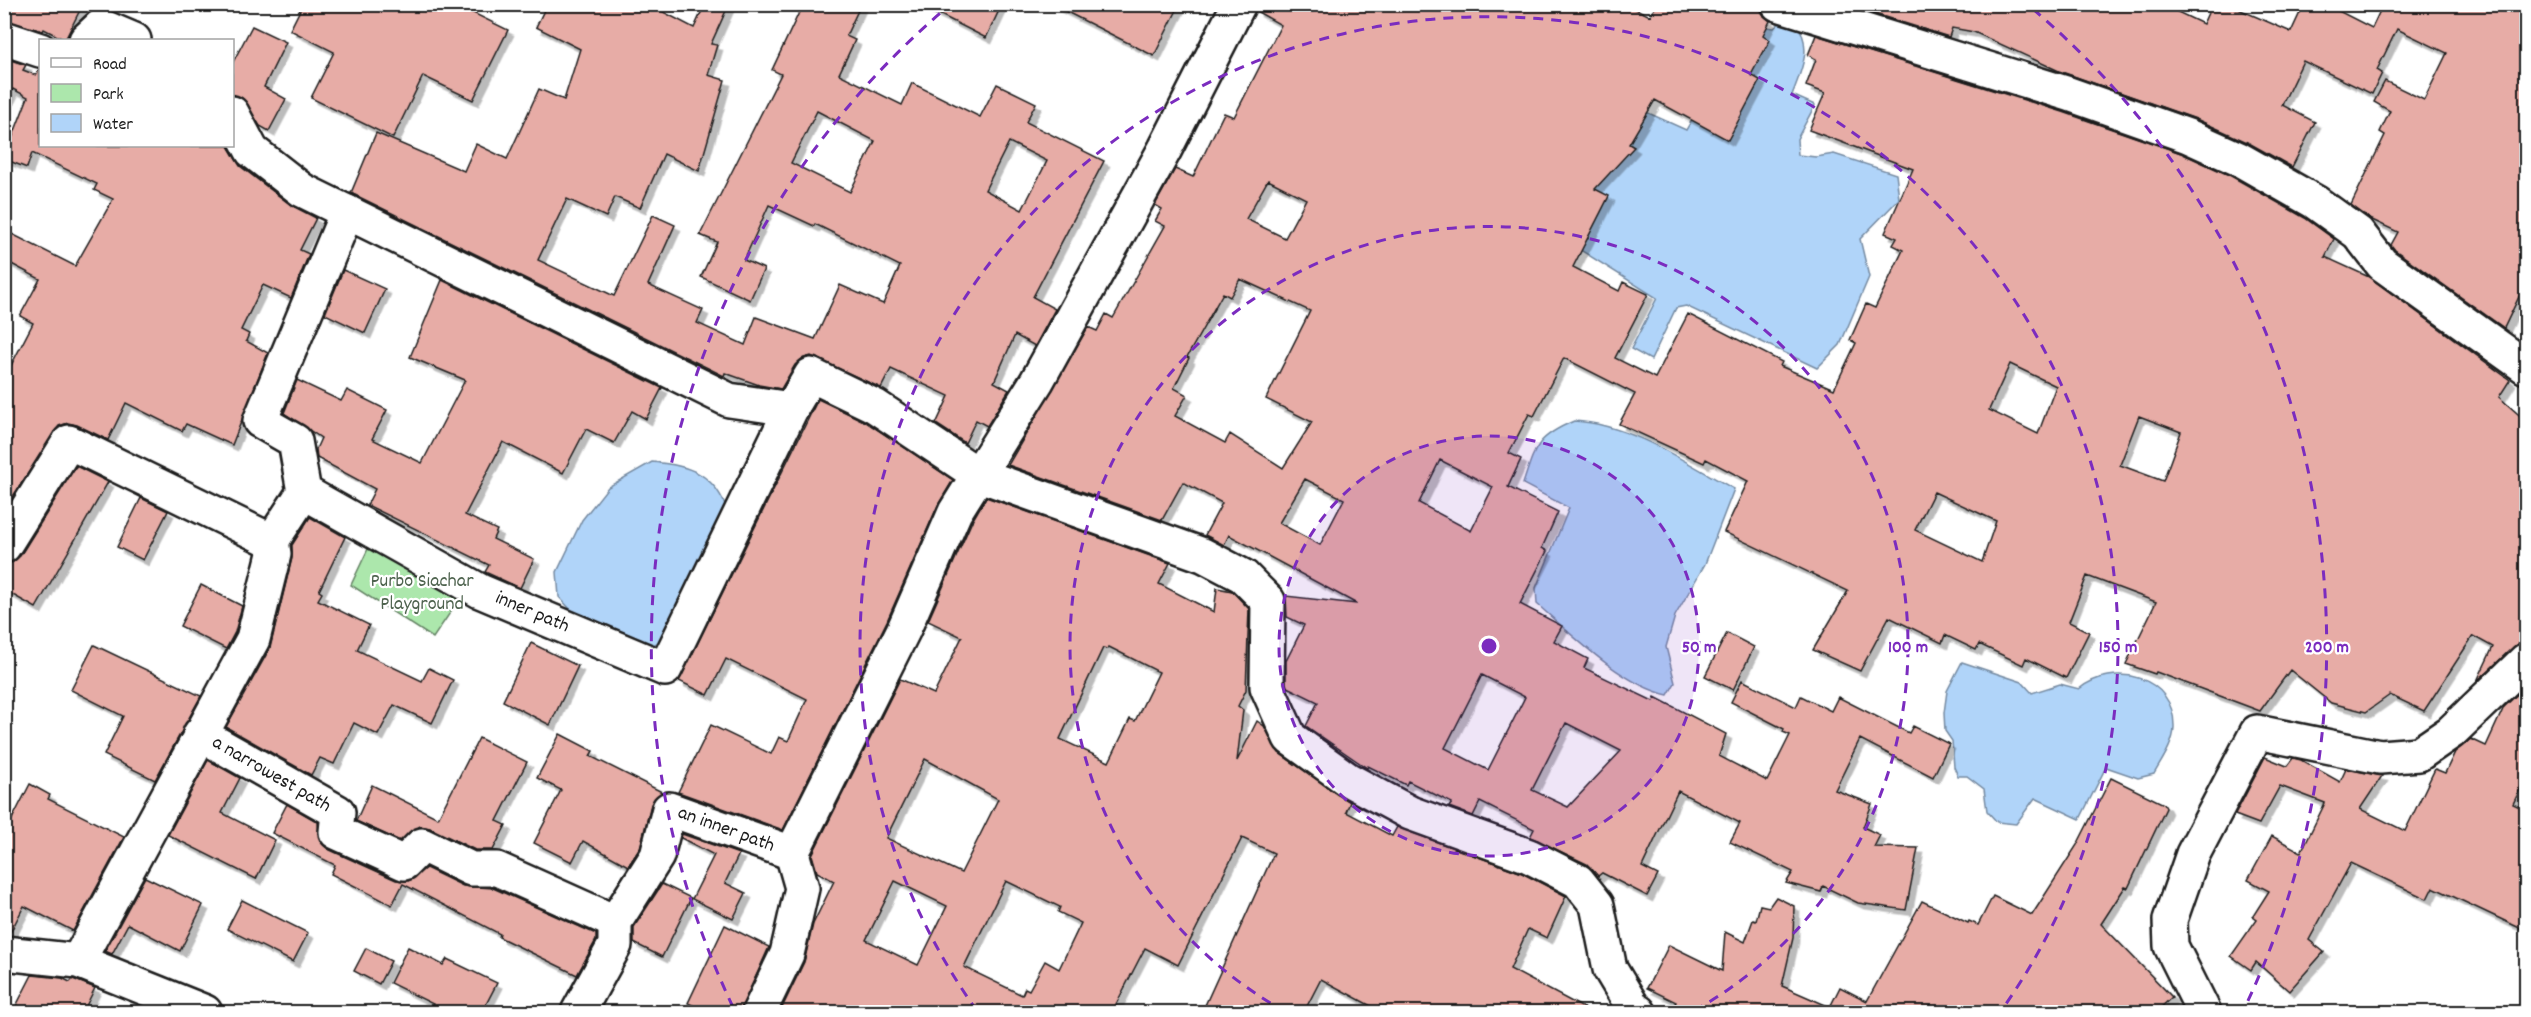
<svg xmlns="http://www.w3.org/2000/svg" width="2531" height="1017" viewBox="0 0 2531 1017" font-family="Dekko,sans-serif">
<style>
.green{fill:#ace7ac;stroke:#648264;stroke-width:1.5}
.water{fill:#b0d4f9;stroke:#758aa1;stroke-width:1.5}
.building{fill:#e7aca6;stroke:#1c1c1c;stroke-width:1.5;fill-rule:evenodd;filter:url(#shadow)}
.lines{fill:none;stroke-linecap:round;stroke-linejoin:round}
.minor-casing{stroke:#1c1c1c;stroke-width:38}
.minor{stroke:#fff;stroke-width:33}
.ring{fill:none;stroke:#7b2cbf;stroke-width:3;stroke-dasharray:10 8}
.labels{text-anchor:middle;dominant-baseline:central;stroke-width:4.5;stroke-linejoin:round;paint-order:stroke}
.park-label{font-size:20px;fill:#4e634e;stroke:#fff}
.street-label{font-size:20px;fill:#1c1c1c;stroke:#fff}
.centre{fill:#7b2cbf;stroke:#fff;stroke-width:3}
.ring-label{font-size:18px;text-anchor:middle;font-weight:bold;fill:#7b2cbf;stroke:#fff;stroke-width:4.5;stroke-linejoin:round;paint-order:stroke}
</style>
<defs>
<filter id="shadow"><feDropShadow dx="5.5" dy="5.5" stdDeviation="0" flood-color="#0004"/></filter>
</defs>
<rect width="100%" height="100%" fill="#fff"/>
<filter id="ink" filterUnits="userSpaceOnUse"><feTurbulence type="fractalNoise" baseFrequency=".0167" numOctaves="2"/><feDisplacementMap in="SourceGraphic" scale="12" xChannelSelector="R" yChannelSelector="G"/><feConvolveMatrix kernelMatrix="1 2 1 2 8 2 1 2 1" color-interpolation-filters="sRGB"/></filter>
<g filter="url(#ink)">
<path class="green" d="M375,534L463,581L454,607L433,638L351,585Z"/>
<g class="water">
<path d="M1793,18C1814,45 1803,66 1792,95L1815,105L1797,139L1798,155L1816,157L1834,154L1896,174L1899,199L1860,239L1869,277L1840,345L1817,368L1686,306L1676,308L1651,360L1631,349L1657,298L1566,241L1624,102L1686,130L1746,24L1774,28L1783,20Z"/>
<path d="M1574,421C1630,424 1685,462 1734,489L1705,564L1675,616L1666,647L1675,683L1668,695C1622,685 1572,635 1537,604L1536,588L1569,508L1523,484C1535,447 1536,437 1574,421Z"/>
<path d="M652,462C690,465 715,474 728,512L664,640L648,647L582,622L559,597L557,572L582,520L608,487Z"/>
<path d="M1962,662L2022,682L2032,693L2060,684L2079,689C2113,661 2175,676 2174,727C2174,743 2162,760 2154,774L2138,778L2106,767L2080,819L2035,798L2016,824L1997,822L1987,811L1984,789L1967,776H1958L1954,767L1952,741L1945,731L1944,713L1947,691Z"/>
</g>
<g class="building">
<path d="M4,4H83L65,40L44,29L43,31L4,20Z"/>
<path d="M303,4H455L508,30L473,100L423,76L393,138L311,98L334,52L290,30Z"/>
<path d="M547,4H648L694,28L705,4H729L711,44L717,45L708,75L725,80L699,171L664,154L640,208L615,197L606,217L567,199L538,260L614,296L653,215L675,225L648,285L703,310L697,323L745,345L756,317L815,339L840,285L883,304L900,266L815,224L814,226L769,205L744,260L764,269L750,300L701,277L717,242L700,235L781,74L772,70L803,4H861L846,36L855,40L839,74L902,105L912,83L980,117L997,84L1036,103L1026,122L1104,161L1033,297L1055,309L1035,346L1015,335L994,382L1009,390L987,426L976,420L965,443L936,424L949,396L891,369L881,388L811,356L802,359L795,365L781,389L759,385L725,373L724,376L351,193L376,133L464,171L476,144L507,159L539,89L564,100L580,49L536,27ZM817,111L875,141L850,192L791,163ZM1009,142L1047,161L1022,210L985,190Z"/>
<path d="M919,4H1002L986,38Z"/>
<path d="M1051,4H1180L1154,56Z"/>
<path d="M1257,4H1626L1650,16L1657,4H1760L1764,16L1770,21L1763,35L1770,40L1751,75L1760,80L1728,140L1655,100L1629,144L1634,147L1595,189L1609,196L1573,267L1619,291L1623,282L1648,294L1615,358L1655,378L1688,314L1782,362L1780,366L1834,389L1856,343L1850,340L1866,304L1875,308L1903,250L1893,245L1897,238L1885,233L1913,169L1809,130L1825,93L1806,86L1816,59L1808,55L1816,35L2063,112L2181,153L2231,176L2305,218L2334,239L2325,257L2369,277L2510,380L2499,397L2526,421V636L2477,681L2493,647L2473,636L2424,711L2390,695L2366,712L2331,703L2290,670L2260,711L2156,672L2155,674L2126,664L2156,602L2087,576L2069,622L2089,632L2066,678L2026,658L2023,665L1979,644L1976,650L1945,635L1942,643L1889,617L1860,671L1813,650L1848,591L1724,532L1748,481L1706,459L1704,463L1619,424L1635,394L1564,358L1534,416L1529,414L1509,453L1521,459L1508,487L1558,512L1542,548L1547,551L1520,604L1562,626L1554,641L1588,659L1584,668L1653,701L1655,697L1726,734L1719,756L1767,781L1790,735L1783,732L1784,729L1731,702L1742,680L1796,707L1801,696L1831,711L1838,697L1909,733L1913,726L1949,744L1933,777L1860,739L1835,790L1872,804L1863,827L1880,835L1874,847L1918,848L1906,910L1858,903L1823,886L1821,892L1786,883L1793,872L1730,842L1740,823L1678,791L1642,867L1658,875L1647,896L1602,873L1598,876L1587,864L1530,837L1534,829L1480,802L1473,816L1449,807L1452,803L1408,781L1406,785L1368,766L1367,768L1306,726L1318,702L1287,687L1286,683V661L1304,625L1287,617L1286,596L1357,604L1229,535L1224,545L1205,535L1222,503L1183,482L1162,520L1008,465L1088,327L1097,331L1106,314L1113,318L1143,265L1165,226L1155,221L1162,209L1155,205L1175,169L1193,177L1224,113L1234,117L1281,25L1256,11ZM1268,180L1306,199L1285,238L1246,219ZM1240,279L1310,311L1266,399L1312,422L1283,468L1230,434L1225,443L1175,416L1187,395L1174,388L1189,358L1187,357L1223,293L1230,297ZM2010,364L2056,386L2038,434L1989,410ZM2139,416L2181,432L2163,481L2120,465ZM1440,460L1493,487L1471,531L1419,503ZM1305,479L1344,499L1320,545L1279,523ZM1934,492L1996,521L1982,562L1915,530ZM1482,675L1525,697L1488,770L1445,748ZM1566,723L1621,751L1568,807L1532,790Z"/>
<path d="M1843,4H2161L2203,24L2212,4H2227L2291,32L2304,4H2325L2372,28L2383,4H2526V282L2504,328L2395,250L2391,245L2398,232L2370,219L2351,205L2385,135L2380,132L2390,111L2374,102L2385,81L2424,100L2447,53L2397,29L2377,70L2382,73L2372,94L2303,61L2282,105L2315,122L2292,167L2247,142L2196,119L2059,71L1974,32L1952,28L1949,37Z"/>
<path d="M252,26L286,42L264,87L286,99L269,131L260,126L242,98L232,94V64Z"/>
<path d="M4,58L26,65L23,70L36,75L40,68V146H228L240,166L291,205L316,218L300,250L309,254L291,298L263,285L241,330L249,334L246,341L268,353L232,445L186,424L182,431L126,403L108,440L77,425L68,423L59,426L4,510V379L33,323L20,316L40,279L4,260V249L12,234L75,266L113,199L94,190L97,184L32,153L27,168L4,159L28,97L13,89L4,107Z"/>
<path d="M343,270L385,289L365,333L325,314Z"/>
<path d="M442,280L662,388L646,419L632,411L614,443L586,429L563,473L503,442L465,515L497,530L493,539L534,559L520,588L485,572L489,565L367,505L375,489L317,458L316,449L321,438L284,413L297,380L341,401L347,390L387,410L372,439L422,463L465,380L410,357Z"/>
<path d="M818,399L866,422L953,480L938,505L887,621L783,830L678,792L711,725L771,754L779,737L788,741L807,699L726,659L708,695L679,681Z"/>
<path d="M76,466L108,482L36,608L4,590V565L13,562L20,556Z"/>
<path d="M986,497L1170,563L1159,584L1214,612L1217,588L1232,591L1249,609L1246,690L1238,706L1243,710L1237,761L1257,721L1264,726L1279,753L1350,802L1346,812L1392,836L1397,827L1522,873L1566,896L1547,938L1528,929L1510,969L1591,1012H1382L1321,979L1304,1012H1202L1274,853L1242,838L1178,965L1145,948L1112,1012H780L804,962L813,924L834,881L817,872L812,855L900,679L934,694L962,637L928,621L972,521ZM1109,647L1159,672L1135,721L1130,719L1109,762L1060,739L1103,648L1107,649ZM925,759L998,799L961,873L886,838ZM895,881L947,906L918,965L866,940ZM1006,881L1060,907L1058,912L1081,923L1059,969L1045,961L1029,990L1025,988L1022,995L964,967Z"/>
<path d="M141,498L168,511L143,560L117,547Z"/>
<path d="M310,517L345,537L319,591L322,593L318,600L369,625L357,650L422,681L429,668L453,680L432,723L394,705L378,735L354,723L334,764L320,758L311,775L226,727L270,648L292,558V545Z"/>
<path d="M201,585L242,606L235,632L226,649L180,626Z"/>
<path d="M1727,633L1754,647L1733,690L1705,676Z"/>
<path d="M531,643L578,666L550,725L503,701Z"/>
<path d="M94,645L201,696L155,780L104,755L123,716L71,690Z"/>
<path d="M2526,686V777L2513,804L2526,810V931L2433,887L2427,899L2351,863L2309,940L2324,952L2289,991L2256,962L2251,970L2231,956L2257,919L2253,916L2269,891L2248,880L2272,836L2301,852L2325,803L2280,786L2259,824L2235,815L2265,757L2287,766L2293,758L2301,760L2340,782L2346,769L2382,776L2360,809L2405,831L2435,769L2445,773L2455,752L2471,739L2486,746L2504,707Z"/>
<path d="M560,734L593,751L590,756L662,792L651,804L640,848L628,866L583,841L572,862L534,843L561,790L537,778Z"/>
<path d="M479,738L527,762L497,821L506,825L493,850H475L430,828L420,826L400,841L356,821L372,785L438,818Z"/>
<path d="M208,760L240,778L222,813L275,840L256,879L168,835Z"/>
<path d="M2111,778L2164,804L2166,808L2128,888L2125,887L2101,924L2172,997L2156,1012H1686L1673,1007L1676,1002L1647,988L1669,945L1722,971L1725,932L1745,942L1753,920L1756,921L1760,905L1769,907L1776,897L1794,906L1793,938L1782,986L1830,1007L1840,987L1867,1001L1922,901L1968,923L1969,921L1978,925L1993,896L2032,915L2077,845Z"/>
<path d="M30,784L50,795L48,799L124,837L73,931L24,906L9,935H4V835Z"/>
<path d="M287,804L318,822L320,841L328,849L396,880L408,881L426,868L463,886L493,888L596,934V940L577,975L499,937L500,934L403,884L392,905L331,874L335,865L272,833Z"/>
<path d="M682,834L739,854L725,883L746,893L733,919L692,899L714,855L681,838Z"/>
<path d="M145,877L203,905L180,951L128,924L112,954L105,951Z"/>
<path d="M662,884L691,898L662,957L634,943V927Z"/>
<path d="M242,900L308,933L293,962L227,929Z"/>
<path d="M725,925L769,947L740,1012H707L688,1003Z"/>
<path d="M408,947L443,965L447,959L497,983L482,1012H429L433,1004L390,983Z"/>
<path d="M366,948L391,961L379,984L354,971Z"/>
<path d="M32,975L62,978L70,982L73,979L95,988L83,1012H13Z"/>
</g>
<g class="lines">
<g class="minor-casing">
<g id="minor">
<path d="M1778,4L2069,94L2188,136L2239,159L2315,202L2358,233L2382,264L2526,367"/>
<path d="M4,38L40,50"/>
<path d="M86,40L101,26L134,40"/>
<path d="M232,113L252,151L302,190L729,400L791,409L811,375L875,406L977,474L1203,555L1243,576L1268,601L1267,687L1290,738L1347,779L1410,813L1529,856L1578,881L1597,905L1610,969L1634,1009L1639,1012"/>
<path d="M347,212L260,421L295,441L304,492L480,591L665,669L791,409"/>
<path d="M272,541L304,492"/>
<path d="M4,546L69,442L272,541"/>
<path d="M200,734L338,812L336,832L404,863L422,845L471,869H497L615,922"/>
<path d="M4,953L78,961L205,1012"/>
<path d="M78,961L253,639L274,554L272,541"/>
<path d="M578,1012L615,945V922L657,856L669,809L792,853"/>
<path d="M759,1012L787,954L802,888L792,853L904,629L955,512L1037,381L1165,149L1239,4"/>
<path d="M2204,1012L2171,946L2170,920L2193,854L2257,732L2380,757L2419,754L2451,732L2526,660"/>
</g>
</g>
<use href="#minor" class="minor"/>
</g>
</g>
<circle cx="1489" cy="646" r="210" fill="#7b2cbf" fill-opacity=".12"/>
<g class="ring">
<circle cx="1489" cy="646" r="210"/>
<path d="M1286 1012A419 419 0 1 1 1692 1012"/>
<path d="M977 1011A629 629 0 1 1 2001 1011"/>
<path d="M733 1007A838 838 0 0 1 945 9M2033 9A838 838 0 0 1 2245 1007"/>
</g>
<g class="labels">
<g class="park-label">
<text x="422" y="582">Purbo Siachar<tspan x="422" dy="23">Playground</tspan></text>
</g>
<g class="street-label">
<text transform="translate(532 613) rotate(23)">inner path</text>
<text transform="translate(271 775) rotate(30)">a narrowest path</text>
<text transform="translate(726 830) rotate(20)">an inner path</text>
</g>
</g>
<circle cx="1489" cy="646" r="9" class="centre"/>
<g class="ring-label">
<text x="1699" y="652">50 m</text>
<text x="1908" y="652">100 m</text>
<text x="2118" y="652">150 m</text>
<text x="2327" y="652">200 m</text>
</g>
<rect width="2531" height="1017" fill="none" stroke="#fff" stroke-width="24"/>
<rect x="12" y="12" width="2507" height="993" fill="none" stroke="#1c1c1c" stroke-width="2" filter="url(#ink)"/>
<rect x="39" y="39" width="195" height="108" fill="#ffffff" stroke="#a4a4a4" stroke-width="1.5"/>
<rect x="51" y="58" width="30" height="9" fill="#ffffff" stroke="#a4a4a4" stroke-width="1.5"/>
<text x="93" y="69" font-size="18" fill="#1c1c1c">Road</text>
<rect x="51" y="84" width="30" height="18" fill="#ace7ac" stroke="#a4a4a4" stroke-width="1.5"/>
<text x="93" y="99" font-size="18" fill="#1c1c1c">Park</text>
<rect x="51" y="114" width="30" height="18" fill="#b0d4f9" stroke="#a4a4a4" stroke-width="1.5"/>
<text x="93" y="129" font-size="18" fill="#1c1c1c">Water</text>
</svg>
